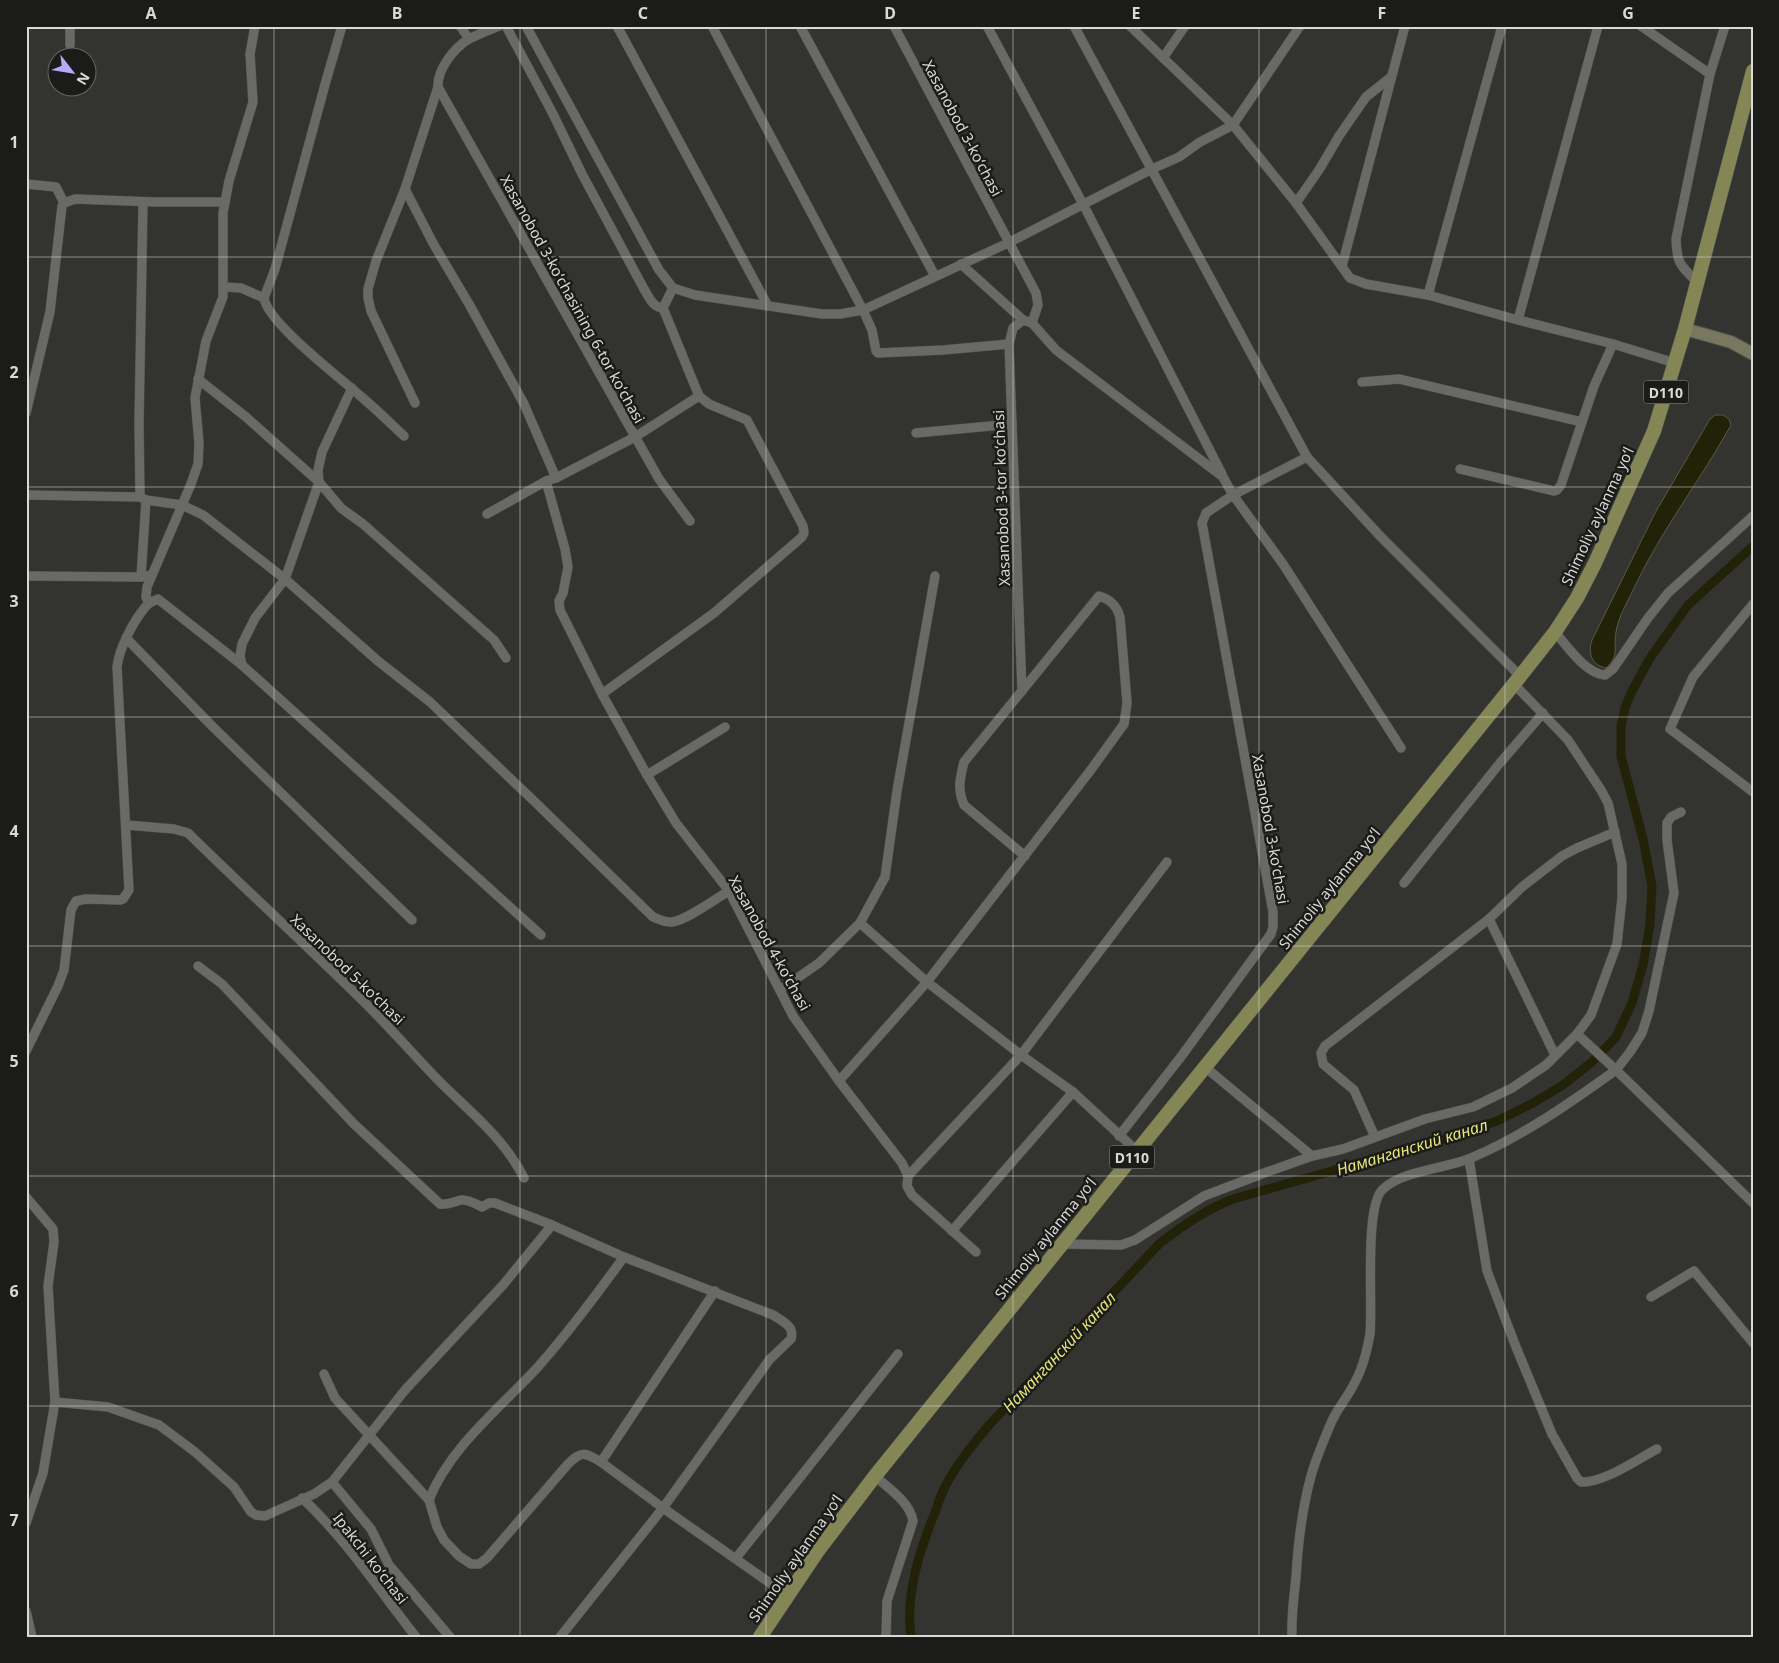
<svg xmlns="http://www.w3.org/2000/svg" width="1779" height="1663" viewBox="0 0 1779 1663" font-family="'Noto Sans',sans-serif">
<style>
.water{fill:#222208;stroke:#595946}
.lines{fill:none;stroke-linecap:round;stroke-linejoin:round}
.canal{stroke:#222208;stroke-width:9}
.minor-casing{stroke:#50504c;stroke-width:10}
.secondary-casing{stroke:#50504c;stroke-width:14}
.primary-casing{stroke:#50504c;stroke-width:15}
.minor{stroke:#696a65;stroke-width:9}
.secondary{stroke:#77785e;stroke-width:12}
.primary{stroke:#858656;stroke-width:14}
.grid{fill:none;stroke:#d9d9d6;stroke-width:1;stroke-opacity:0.55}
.labels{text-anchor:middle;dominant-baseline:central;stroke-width:5;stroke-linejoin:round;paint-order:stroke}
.shield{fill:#1b1b19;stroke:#a0a09d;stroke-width:1}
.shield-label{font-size:14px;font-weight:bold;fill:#d9d9d6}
.street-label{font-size:15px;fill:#d9d9d6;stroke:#1b1b19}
.water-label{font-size:16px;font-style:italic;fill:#e5e678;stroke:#1b1b19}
.neatline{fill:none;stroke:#d9d9d6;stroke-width:2}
.grid-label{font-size:16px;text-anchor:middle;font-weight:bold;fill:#d9d9d6}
</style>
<rect width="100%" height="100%" fill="#33332f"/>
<path class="water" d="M1715,415H1723L1729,419L1731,425C1700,481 1660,532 1633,590C1627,603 1618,618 1616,632C1613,648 1620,655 1606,668C1591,665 1588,653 1592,640L1655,513L1710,419Z"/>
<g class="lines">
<path class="canal" d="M911,1637C905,1594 920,1549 936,1510C939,1500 943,1490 948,1481C960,1460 975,1441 991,1423L1159,1244C1183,1225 1205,1210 1233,1199L1463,1134L1499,1120L1533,1103L1563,1085L1592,1062L1616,1037L1632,1003L1643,965L1650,925L1652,886L1643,839L1621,756V727L1625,708L1632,691L1650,658L1688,605L1753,546"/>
<g class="minor-casing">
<g id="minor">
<path d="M342,26L326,81L275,269L264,298C267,322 338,376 358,394C374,407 389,422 404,436"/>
<path d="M460,26L469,39"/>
<path d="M506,26L553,114L582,174L644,289C649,297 653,308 663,308"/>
<path d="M526,26L659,270L673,288L695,295L822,314H840L863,310L1008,243L1152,169L1179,157L1200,142L1233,125L1300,26"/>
<path d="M617,26L768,306"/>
<path d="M712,26L863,310L872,330L876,351L878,353L943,350L1009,344"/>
<path d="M800,26L935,276"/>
<path d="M894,26L1036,293L1038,305L1032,323L1056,350L1223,477L1233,495L1283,564L1401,748"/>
<path d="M987,26L1083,204L1222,474"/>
<path d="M1074,26L1307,457L1381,537L1520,676"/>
<path d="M1130,26L1233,125L1296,203L1350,278L1366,284L1428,295L1518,320L1613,344L1675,363"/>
<path d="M1641,26L1710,74"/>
<path d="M70,45V26"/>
<path d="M1163,58L1185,26"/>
<path d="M438,87L659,479L690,521"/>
<path d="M26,184L56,187L64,203"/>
<path d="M405,189L434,245L469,304L524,404L556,478"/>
<path d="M1296,203L1319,170L1339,136L1366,97L1391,77"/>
<path d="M961,264L1023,320"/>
<path d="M1342,266L1405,26"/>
<path d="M1697,282C1680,265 1677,264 1676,239L1710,74L1725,26"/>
<path d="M224,287L241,288L264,298"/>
<path d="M1428,295L1502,26"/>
<path d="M1518,320L1598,26"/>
<path d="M198,379L246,417L319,482L341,508L363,524L494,640L506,658"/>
<path d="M1362,382L1399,379L1582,422"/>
<path d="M415,403L371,311L368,298V289L376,261L405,189L438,87C437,69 455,47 469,39C479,34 489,30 499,26"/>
<path d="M26,413L50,312L62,206L64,203L75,199L156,202H225"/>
<path d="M916,433L1012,424"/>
<path d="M1460,469L1554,491L1557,490L1561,485L1594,386L1613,344"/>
<path d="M546,481L565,549L568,567L563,593L559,601L560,610L602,694L647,775L676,823L729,891L793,1016L839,1081L902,1163L908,1176L907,1186L912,1195L976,1252"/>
<path d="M26,495L140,497L139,423L143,202"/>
<path d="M140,497L146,500L182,505L203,515L285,579L378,661L430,702L535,802L653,917C659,919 665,923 672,922C687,920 715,899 729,891"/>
<path d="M487,514L546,481L556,478L635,437L699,396"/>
<path d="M26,576L141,577L152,575"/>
<path d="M141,577L146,500"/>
<path d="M149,603L146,597L147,587L191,484L198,464L199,443L195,398L206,341L223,297V213L229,181L253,102L250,54L255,26"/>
<path d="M1753,604L1693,677L1670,729L1753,792"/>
<path d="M1555,632C1567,646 1586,674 1605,675L1613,669L1648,618L1668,593L1753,516"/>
<path d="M126,638L213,727L412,920"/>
<path d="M242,665L240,656L242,644L255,618L285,579L319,482L318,470L322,452L352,388"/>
<path d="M1022,691L1009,344L1013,328L1023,320L1032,323"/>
<path d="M602,694L714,613L802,537L804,533L803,526L747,420L709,404L699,396L663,308L673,288"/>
<path d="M647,775L725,727"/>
<path d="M126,825L174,829L188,833C244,888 302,941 358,996C386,1023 412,1053 439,1081C470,1112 504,1138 524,1178"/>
<path d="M1404,883L1500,763L1543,713"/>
<path d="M1489,919L1555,1055"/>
<path d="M860,923L885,877L897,791L935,576"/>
<path d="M198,966L222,984L354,1124L440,1204C449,1205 453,1202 461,1200C468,1199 476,1204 482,1207L489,1203H495L552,1225L624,1257L773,1315C782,1321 795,1326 791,1339L770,1359L663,1508L560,1637"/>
<path d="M780,990L819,963L860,923L927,982L1021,1055L1073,1092"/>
<path d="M1577,1034L1616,1070L1630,1052L1642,1033L1649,1011L1674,893L1667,840V823L1671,817L1681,812"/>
<path d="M26,1051L58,986L64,970L71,910L76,901L86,899L120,900L123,899L129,890L117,667C119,648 134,620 147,605C150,602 154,601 158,599L242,665L541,935"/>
<path d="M1205,1067L1312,1156"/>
<path d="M839,1081L927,982L1090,771L1124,724L1127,703L1120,617C1117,606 1110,599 1099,596L964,762C960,779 957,788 964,805L1025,856"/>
<path d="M1119,1136L1180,1058L1271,934L1273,927V912L1202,523L1206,513L1233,495L1307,457"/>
<path d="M1375,1137L1354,1090L1323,1064L1321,1053L1325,1046L1489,919L1522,887L1562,856L1577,848L1615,832"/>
<path d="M1469,1159L1487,1271L1516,1347L1552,1434L1577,1478L1581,1482C1604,1483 1636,1460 1657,1449"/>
<path d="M908,1176L1021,1055L1167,862"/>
<path d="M26,1197L53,1229L54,1242L48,1286L55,1402L43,1473L26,1523"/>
<path d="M952,1231L1073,1092L1137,1151"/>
<path d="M1061,1244L1121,1245L1135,1240L1204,1196L1267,1172L1312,1156L1343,1149L1425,1119L1473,1107L1512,1088L1546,1065L1577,1034L1591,1015L1617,944L1622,898V864L1608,803L1601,790L1568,740L1514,684"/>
<path d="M715,1291L601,1462L663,1508L787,1595"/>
<path d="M1651,1297L1694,1271L1753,1343"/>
<path d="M324,1374L335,1398L429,1500L437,1527L444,1540L459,1556L471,1564H479L487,1558L568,1464C582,1451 584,1452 601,1462"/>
<path d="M55,1402L108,1407L159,1425L195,1452L234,1487L251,1512L256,1515L265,1516L314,1494L332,1482L371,1529L389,1565L450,1637"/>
<path d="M875,1476C888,1488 910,1502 913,1521L887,1601L886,1637"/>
<path d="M332,1482L405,1390L503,1285L552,1225"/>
<path d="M302,1498C346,1539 379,1590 416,1637"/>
<path d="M429,1500C449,1448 500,1408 537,1368C568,1333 596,1295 624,1257"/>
<path d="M736,1558L898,1354"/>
<path d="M26,1611L32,1637"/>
<path d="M1292,1637C1291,1617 1294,1597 1296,1577C1298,1543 1302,1509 1311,1476C1316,1458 1324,1440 1331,1423C1337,1409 1347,1398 1354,1384C1362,1370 1367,1351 1370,1334C1373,1306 1364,1206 1383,1189C1404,1170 1445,1169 1471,1158C1523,1136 1570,1103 1616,1070L1753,1203"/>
</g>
</g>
<g class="secondary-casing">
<path id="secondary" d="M1685,329L1731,342L1753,354"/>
</g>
<g class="primary-casing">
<path id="primary" d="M760,1637L817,1552L875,1476L1514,684L1555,632L1577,598L1595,563L1654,431L1685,329L1753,71"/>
</g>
<use href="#minor" class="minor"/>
<use href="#secondary" class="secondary"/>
<use href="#primary" class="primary"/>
</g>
<path class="grid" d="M274,26V1637M520,26V1637M766,26V1637M1013,26V1637M1259,26V1637M1505,26V1637M26,257H1753M26,487H1753M26,717H1753M26,946H1753M26,1176H1753M26,1406H1753"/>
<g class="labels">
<g class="shield">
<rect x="1643.5" y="380.5" width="45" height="23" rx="4"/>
<rect x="1109.5" y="1145.5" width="45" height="23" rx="4"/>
</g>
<g class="shield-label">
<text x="1666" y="392">D110</text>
<text x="1132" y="1157">D110</text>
</g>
<g class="street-label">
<text transform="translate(963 128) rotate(62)">Xasanobod 3-koʻchasi</text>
<text transform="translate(573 299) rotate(61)">Xasanobod 3-koʻchasining 6-tor koʻchasi</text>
<text transform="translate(1001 498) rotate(-92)">Xasanobod 3-tor koʻchasi</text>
<text transform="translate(1597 516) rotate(-65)">Shimoliy aylanma yoʻl</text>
<text transform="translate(1271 829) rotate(80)">Xasanobod 3-koʻchasi</text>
<text transform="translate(1329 888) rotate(-51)">Shimoliy aylanma yoʻl</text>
<text transform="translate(770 943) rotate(61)">Xasanobod 4-koʻchasi</text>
<text transform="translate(348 969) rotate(44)">Xasanobod 5-koʻchasi</text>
<text transform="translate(1045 1238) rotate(-51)">Shimoliy aylanma yoʻl</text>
<text transform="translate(371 1558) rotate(52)">Ipakchi koʻchasi</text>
<text transform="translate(795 1558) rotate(-55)">Shimoliy aylanma yoʻl</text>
</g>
<g class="water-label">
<text transform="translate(1412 1147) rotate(-17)">Наманганский канал</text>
<text transform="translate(1059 1352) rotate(-47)">Наманганский канал</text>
</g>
</g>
<rect width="1779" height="1663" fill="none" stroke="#1b1b19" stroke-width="55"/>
<g transform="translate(72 72) rotate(121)"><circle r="24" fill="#1b1b19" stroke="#676765"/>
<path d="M0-4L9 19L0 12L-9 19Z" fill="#b5acf8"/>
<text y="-8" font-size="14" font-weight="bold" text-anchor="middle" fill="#d9d9d6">N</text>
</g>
<rect x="28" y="28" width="1724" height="1608" class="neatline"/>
<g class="grid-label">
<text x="151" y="19">A</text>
<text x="397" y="19">B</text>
<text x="643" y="19">C</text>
<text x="890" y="19">D</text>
<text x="1136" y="19">E</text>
<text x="1382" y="19">F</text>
<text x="1628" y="19">G</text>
<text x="14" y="148">1</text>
<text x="14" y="378">2</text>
<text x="14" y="607">3</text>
<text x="14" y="837">4</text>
<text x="14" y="1067">5</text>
<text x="14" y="1297">6</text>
<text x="14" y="1526">7</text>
</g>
</svg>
